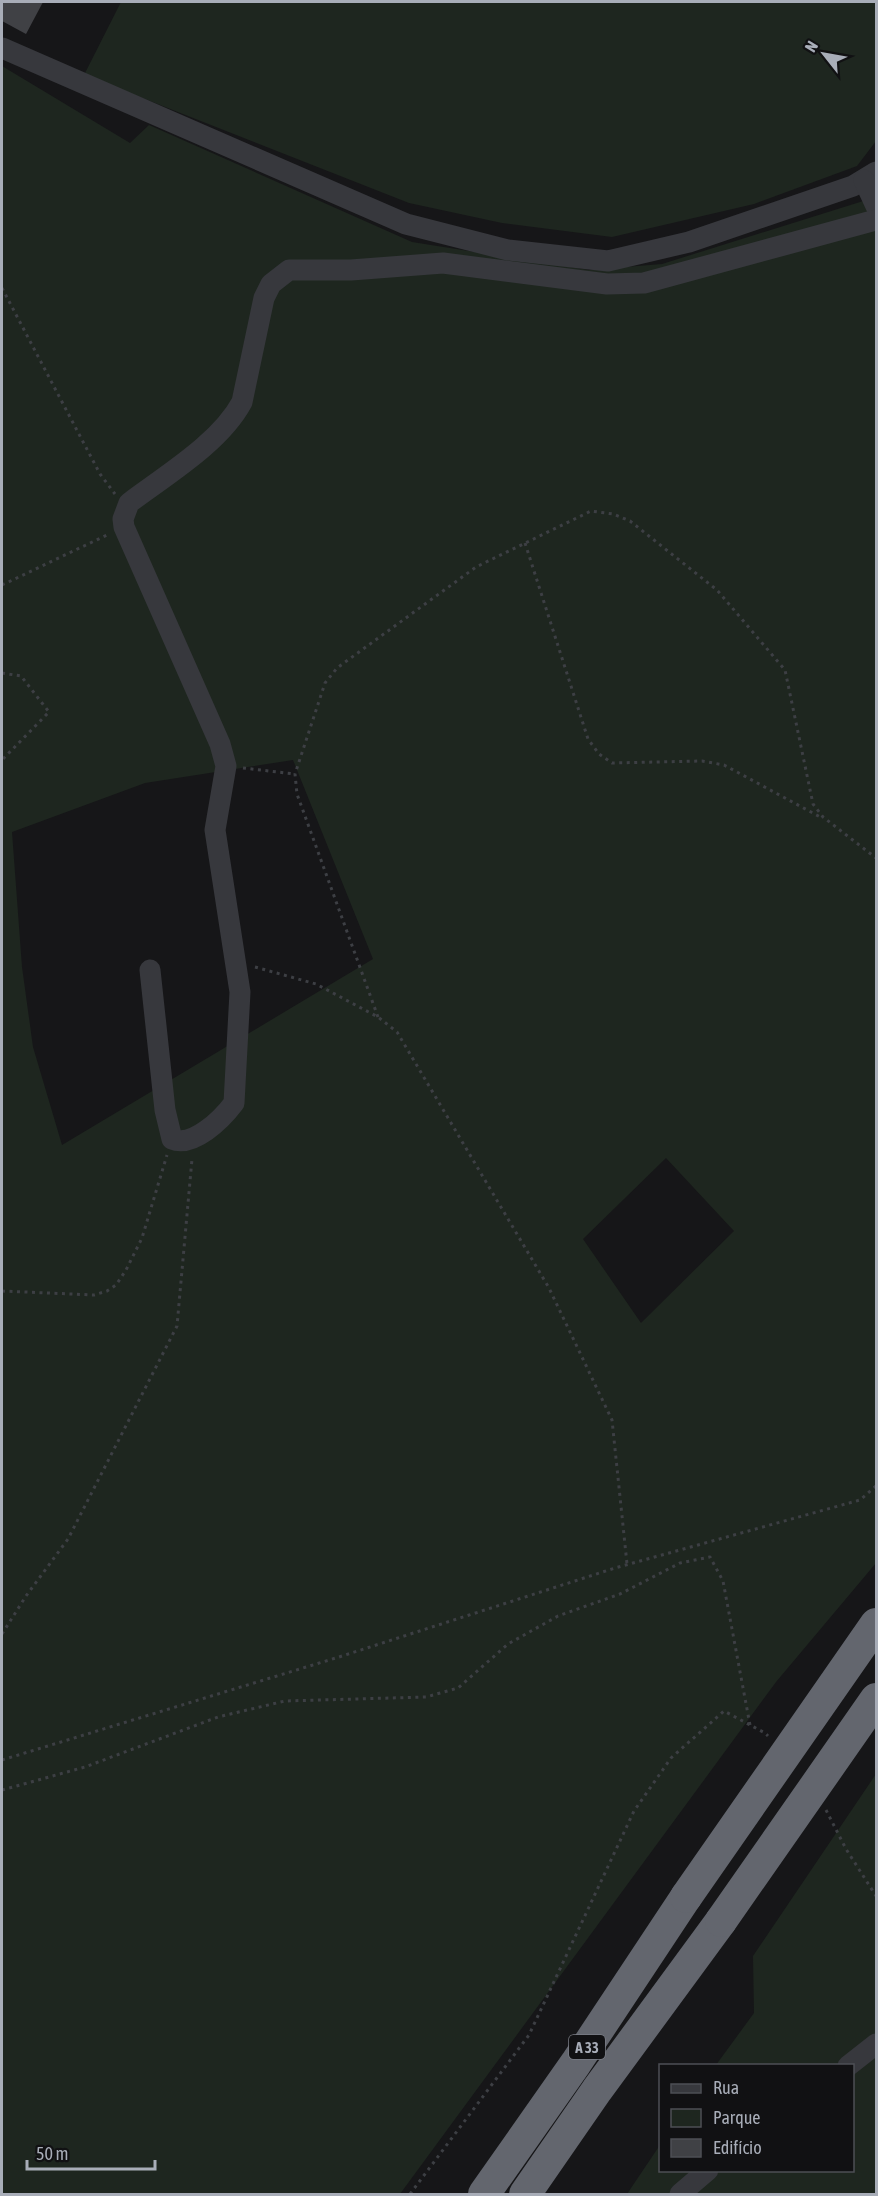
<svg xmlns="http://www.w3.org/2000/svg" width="878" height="2196" viewBox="0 0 878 2196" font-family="'Asap Condensed',sans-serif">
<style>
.green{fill:#1e261f;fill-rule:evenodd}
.building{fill:#404145}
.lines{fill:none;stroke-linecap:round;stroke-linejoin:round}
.path{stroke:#3d3f44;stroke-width:3;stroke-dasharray:3 4.5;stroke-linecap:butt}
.minor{stroke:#37383d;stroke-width:21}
.highway{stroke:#63666e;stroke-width:32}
.highway-bridge{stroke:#63666e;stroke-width:32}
.labels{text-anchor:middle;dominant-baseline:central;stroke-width:4.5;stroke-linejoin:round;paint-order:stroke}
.shield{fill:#111113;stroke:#7b7e86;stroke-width:1.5}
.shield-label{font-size:15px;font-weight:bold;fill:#a8adb8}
</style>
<rect width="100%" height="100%" fill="#161618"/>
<g class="green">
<path d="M121,2H876V141L857,166L754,204L612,237L502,223L409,203L84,75Z"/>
<path d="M2,66L130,143L149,125L412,242L589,270L662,264L876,197V1563L776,1682L400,2194H2ZM293,760L373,959L62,1145L33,1047L22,967L12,832L145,783ZM666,1158L734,1231L641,1323L583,1239Z"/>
<path d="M876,1774V2194H627L660,2145V2170H852V2066L716,2065L754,2013L753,1956Z"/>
</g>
<path class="building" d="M2,2H43L26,34L2,21Z"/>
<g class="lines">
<g class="path">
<path d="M2,288L100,474L115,494"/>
<path d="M525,543L588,739L599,754L612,763L702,761L724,765L822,818"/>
<path d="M2,585L109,534"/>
<path d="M2,673L21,676L49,712L2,760"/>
<path d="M243,768L295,774"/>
<path d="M255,967L316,984L378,1017L397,1032L549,1288L612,1420L627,1564"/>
<path d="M378,1017L297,794L295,774L325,683L337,668L476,567L591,511L613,514L630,521L717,590L785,670L813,804L823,817L876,858"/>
<path d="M2,1291L94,1295L107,1291L116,1285L126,1270L142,1238L167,1155"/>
<path d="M2,1634L26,1596L68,1539L177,1326L192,1159"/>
<path d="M2,1760L339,1657L615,1568L860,1500L876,1486"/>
<path d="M2,1790L85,1767L218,1717L285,1701L426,1697L458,1688L508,1644L558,1616L620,1594L680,1563L710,1557L723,1581L750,1725"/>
<path d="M826,1810L846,1849L876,1896"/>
<path d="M410,2194L529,2035L634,1811L671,1758L724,1711L765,1733L768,1736"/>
</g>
<g class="minor">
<path d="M2,48L406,224L508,250L608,261L689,242L853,186L876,172"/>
<path d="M864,180L876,206"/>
<path d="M150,970L165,1110L172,1139C193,1148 222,1119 234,1103L240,992L215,830L226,766L220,744L124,527L123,519L129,503C166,475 220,443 242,402L264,298L271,284L289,270H351L443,263L607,284L644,283L876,220"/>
<path d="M848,2066L876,2044"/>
<path d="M680,2194L708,2170"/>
</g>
<g class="highway">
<path d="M484,2194L576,2063L686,1897"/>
<path d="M525,2194L597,2090L721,1921"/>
</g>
<g class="highway-bridge">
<path d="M686,1897L876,1624"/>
<path d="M721,1921L876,1699"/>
</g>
</g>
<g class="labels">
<rect class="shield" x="569" y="2035" width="36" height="24" rx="4.5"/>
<g class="shield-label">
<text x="587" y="2047">A 33</text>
</g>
</g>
<rect width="878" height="2196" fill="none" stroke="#a8adb8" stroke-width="6"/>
<rect x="659" y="2064" width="195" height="108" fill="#111113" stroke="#4d4f55" stroke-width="1.5"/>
<rect x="671" y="2084" width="30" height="9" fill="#37383d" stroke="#4d4f55" stroke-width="1.5"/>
<text x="713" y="2094" font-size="18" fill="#a8adb8">Rua</text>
<rect x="671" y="2109" width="30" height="18" fill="#1e261f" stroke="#4d4f55" stroke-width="1.5"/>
<text x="713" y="2124" font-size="18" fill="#a8adb8">Parque</text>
<rect x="671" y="2139" width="30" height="18" fill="#404145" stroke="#4d4f55" stroke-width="1.5"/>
<text x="713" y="2154" font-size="18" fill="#a8adb8">Edifício</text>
<g transform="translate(824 54) rotate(301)" stroke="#111113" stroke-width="4.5" paint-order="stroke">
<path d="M0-4.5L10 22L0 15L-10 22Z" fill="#a8adb8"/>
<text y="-9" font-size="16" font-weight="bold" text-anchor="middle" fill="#a8adb8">N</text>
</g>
<path d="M27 2160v9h128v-9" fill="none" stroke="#a8adb8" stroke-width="3"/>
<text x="36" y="2160" font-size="18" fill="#a8adb8" stroke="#111113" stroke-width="4.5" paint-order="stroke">50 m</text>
</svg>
